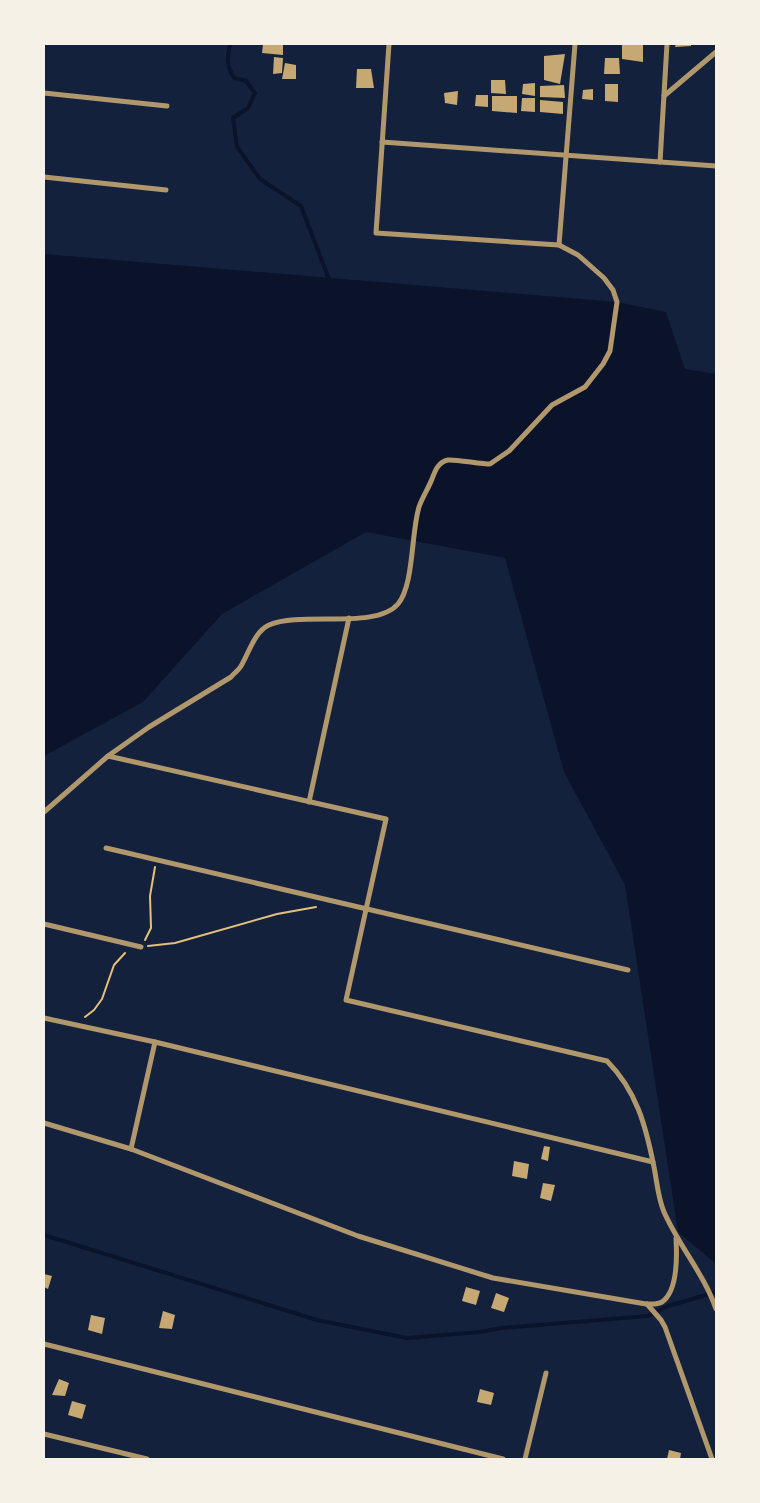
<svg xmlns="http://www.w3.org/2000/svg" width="760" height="1503" viewBox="0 0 760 1503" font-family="Raleway,sans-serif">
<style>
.water{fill:#0b132b}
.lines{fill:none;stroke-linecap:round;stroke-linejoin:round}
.stream{stroke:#0b132b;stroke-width:4}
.building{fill:#c6a872}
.path{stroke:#e5c07b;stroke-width:2}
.minor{stroke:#b1986c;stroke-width:5}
</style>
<rect width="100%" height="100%" fill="#14213d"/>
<path class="water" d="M44,254L617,302L666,312L685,369L716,374V1264L678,1232L625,885L564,772L505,558L366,532L222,614L143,702L44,756Z"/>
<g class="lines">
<g class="stream">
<path d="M230,44C227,58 226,65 234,78L246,81L255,93L248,108L233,118L237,147L260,179L301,206L330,282"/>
<path d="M44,1235L317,1320L407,1338L480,1332L501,1328L648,1316L668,1306L716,1292"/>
</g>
</g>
<g class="building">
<path d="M263,44H283V55L262,53Z"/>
<path d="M622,44H643V62L622,59Z"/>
<path d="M676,44H691V46L675,47Z"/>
<path d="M565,54L560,84L544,80V56Z"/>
<path d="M274,57L283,58L282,73L273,74Z"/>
<path d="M605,58H619L620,74H604Z"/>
<path d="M285,63L296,65V79H282Z"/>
<path d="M357,69H371L374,88H356Z"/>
<path d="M491,80H505L506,94L491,93Z"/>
<path d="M535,83V96L522,94L523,84Z"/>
<path d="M605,84H618V102L605,101Z"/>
<path d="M564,85L565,98L540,97V86Z"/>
<path d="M593,89V100L582,99L583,90Z"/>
<path d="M458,91L457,105L445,103L444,93Z"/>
<path d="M476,95H488V107L475,106Z"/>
<path d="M492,96H517V113L492,111Z"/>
<path d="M522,98H535V112L521,111Z"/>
<path d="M540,100L563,102V114L540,112Z"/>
<path d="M544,1146L550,1147L548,1161L541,1159Z"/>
<path d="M514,1161L529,1164L527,1179L512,1176Z"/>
<path d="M543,1183L555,1185L551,1201L540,1198Z"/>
<path d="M44,1274L52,1276L48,1289L44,1287Z"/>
<path d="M466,1287L480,1291L476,1305L462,1301Z"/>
<path d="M496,1293L509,1298L504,1312L491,1308Z"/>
<path d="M163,1311L175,1315L172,1329L159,1328Z"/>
<path d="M91,1315L105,1318L102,1334L88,1330Z"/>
<path d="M59,1379L69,1383L65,1396L52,1395Z"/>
<path d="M480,1389L494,1393L491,1405L477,1402Z"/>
<path d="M72,1401L86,1405L82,1419L68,1415Z"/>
<path d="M669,1450L681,1453L680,1459H667Z"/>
</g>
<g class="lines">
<g class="path">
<path d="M145,940L151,928L150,896L155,867"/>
<path d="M148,946L175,943L277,914L316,907"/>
<path d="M85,1017L94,1010L102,999L114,965L125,953"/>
</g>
<g class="minor">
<path d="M44,93L167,106"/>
<path d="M664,96L716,52"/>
<path d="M382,142L716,166"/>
<path d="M660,162L667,44"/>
<path d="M44,177L166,190"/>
<path d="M559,245L575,44"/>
<path d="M108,756L386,819L346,1000L607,1061C637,1091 646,1127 654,1167C657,1182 658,1198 664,1212C679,1246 704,1274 716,1309"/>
<path d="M309,802L349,618"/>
<path d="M44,812L108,756L149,727L231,677C234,673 239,670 241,666C249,653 254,632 269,625C302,611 376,630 398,604C414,585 411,533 419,507C422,498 428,489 432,479C435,471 438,462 448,460C454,459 481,464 490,464L509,451L552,405L585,387L603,364L610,351L617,302L613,290L604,278L578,255L559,245L376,233L389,44"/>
<path d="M106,848L628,970"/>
<path d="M44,924L141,947"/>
<path d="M44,1018L155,1042L653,1162"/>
<path d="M44,1123L131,1149L358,1236L493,1278L646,1304C652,1304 657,1305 662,1302C678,1291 677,1255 676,1238"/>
<path d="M131,1149L155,1042"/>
<path d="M647,1304L661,1320L665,1327L712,1459"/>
<path d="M44,1344L503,1459"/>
<path d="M44,1434L147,1459"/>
<path d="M525,1459L546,1373"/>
</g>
</g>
<rect width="760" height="1503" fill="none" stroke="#f6f1e7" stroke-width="90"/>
</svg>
